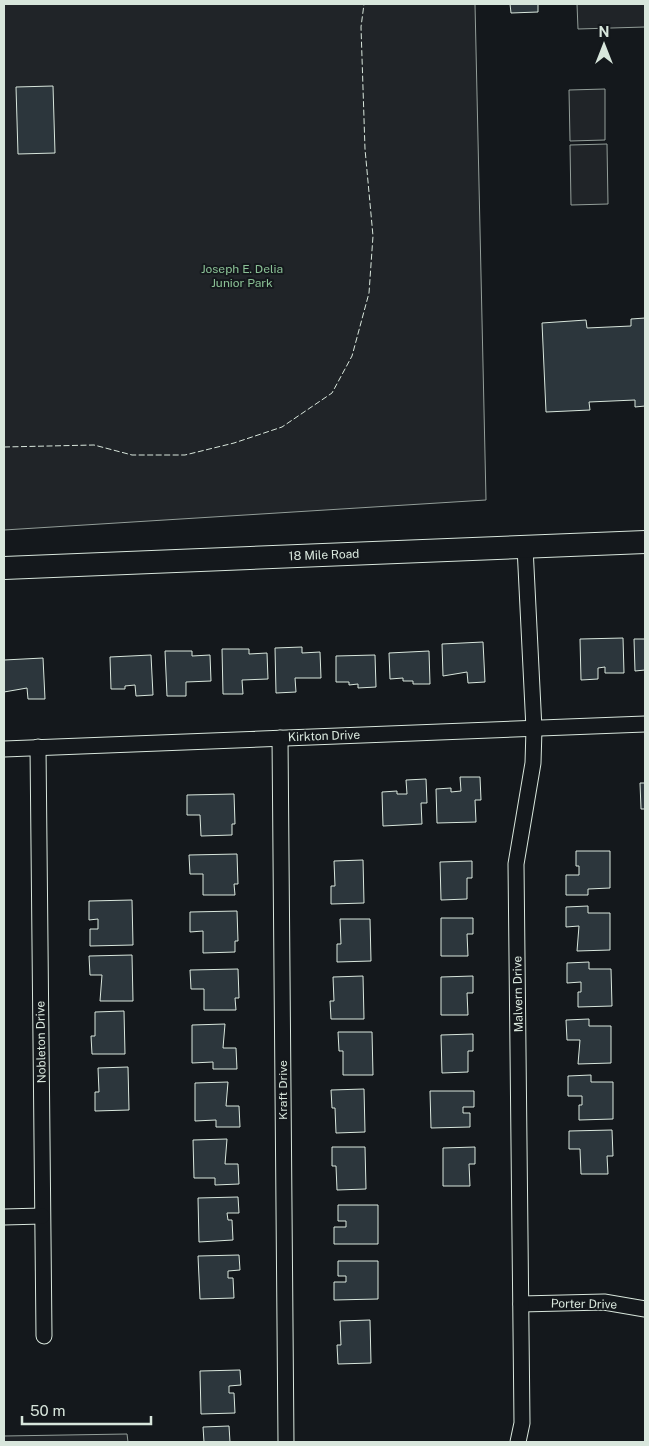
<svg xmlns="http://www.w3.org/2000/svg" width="649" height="1446" viewBox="0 0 649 1446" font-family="'Public Sans',sans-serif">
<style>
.green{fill:#202428;stroke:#939e99}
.building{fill:#2c363c;stroke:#d8e6dc}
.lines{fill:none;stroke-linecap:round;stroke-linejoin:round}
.street-casing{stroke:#d8e6dc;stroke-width:17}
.secondary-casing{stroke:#d8e6dc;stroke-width:24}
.street{stroke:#14181c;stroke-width:15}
.secondary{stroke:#14181c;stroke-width:22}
.fence{stroke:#d8e6dc;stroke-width:1;stroke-dasharray:6 2.5;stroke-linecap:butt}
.labels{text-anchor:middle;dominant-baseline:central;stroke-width:4;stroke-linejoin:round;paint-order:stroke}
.park-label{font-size:12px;fill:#8ac095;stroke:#14181c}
.street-label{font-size:12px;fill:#d8e6dc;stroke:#14181c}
</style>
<rect width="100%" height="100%" fill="#14181c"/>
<g class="green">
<path d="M4,4H475L486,500L4,530Z"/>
<path d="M577,4H645V27L578,29Z"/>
<path d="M605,89V140L570,141L569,90Z"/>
<path d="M607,144L608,204L571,205L570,145Z"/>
<path d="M127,1434L128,1442H4V1436Z"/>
</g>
<g class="building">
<path d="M510,4H538V12L511,13Z"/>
<path d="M53,86L55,153L18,154L16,87Z"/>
<path d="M645,318V406L635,407V400L589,402L590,410L546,412L542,323L586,320L587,328L631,326V319Z"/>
<path d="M623,638L624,673H605V667L598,668V679L581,680L580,639Z"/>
<path d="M634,639H645V670L635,671Z"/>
<path d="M483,642L485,682L468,683L467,672L443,676L442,644Z"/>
<path d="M302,647V653L320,652L321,678H295L296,692L276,693L275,648Z"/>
<path d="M222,649H249V654L267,653L268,679L242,680L243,694H223Z"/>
<path d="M165,651H192V656L210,655L211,681L186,682V696H167Z"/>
<path d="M429,651L430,684H413V681H403V678L390,679L389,653Z"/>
<path d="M151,655L153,695L136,696L135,685L125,686V689H111L110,657Z"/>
<path d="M375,655L376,687L358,688V684L349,685V682H336V656Z"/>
<path d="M43,658L45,699H28L27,688L4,692V660Z"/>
<path d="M460,777H480L481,800H475L476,822L437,823L436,789L451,788V792L461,791Z"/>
<path d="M426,779L427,803H421L422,824L383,826L382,792L397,791V794H407L406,780Z"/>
<path d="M640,783H645V809H641Z"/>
<path d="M234,794L235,824H232V835L201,836L200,815H187V795Z"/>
<path d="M576,851H610V888L588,889V895H566V875H579V866H576Z"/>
<path d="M237,854L238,884H234L235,895H203V874H190L189,855Z"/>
<path d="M363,860L364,903L331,904V886H335L334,861Z"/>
<path d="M472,861V878H467V899L441,900L440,862Z"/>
<path d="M132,900L133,945L90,946V929H98V919L89,920V901Z"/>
<path d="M588,906V913H610V950L577,951L579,926L566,927V907Z"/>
<path d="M237,911L238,941H235V952L203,953V931L190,932V912Z"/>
<path d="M441,918H473V934H467L468,956H441Z"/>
<path d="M340,919H370L371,961L337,962V944H341Z"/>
<path d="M132,955L133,1001H100L102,975H90L89,956Z"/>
<path d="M589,962V969H611L612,1006L578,1007V992H581V982L567,983V963Z"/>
<path d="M238,969L239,998H235L236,1010H204V989H191L190,970Z"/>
<path d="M363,976L364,1019H331L330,1001H334L333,977Z"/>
<path d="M473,976V993H467L468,1015H441V977Z"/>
<path d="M124,1011L125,1054H92L91,1036H95V1012Z"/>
<path d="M589,1019V1026H611V1063L578,1064L580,1040H567L566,1020Z"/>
<path d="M225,1024L223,1048H236L237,1069H213V1062L192,1063V1025Z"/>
<path d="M338,1032H372L373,1075H343V1051H339Z"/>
<path d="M473,1034V1051H468V1072L442,1073L441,1035Z"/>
<path d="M128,1067L129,1110L95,1111V1092H99L98,1068Z"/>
<path d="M591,1075V1082H613V1119L579,1120V1105H582V1096H568V1076Z"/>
<path d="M228,1082L226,1106H239L240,1127H216V1120L195,1121V1083Z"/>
<path d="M364,1089L365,1132L336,1133L335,1108H332L331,1090Z"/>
<path d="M430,1091H474V1107H463V1113H470V1127L431,1128Z"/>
<path d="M612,1130L613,1156H607L608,1174H581L580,1149H569V1131Z"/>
<path d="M227,1139L225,1164H238L239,1184L215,1185V1178H194L193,1140Z"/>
<path d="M332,1147H365L366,1189L337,1190L336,1166H332Z"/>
<path d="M475,1147V1164H469L470,1186H443V1148Z"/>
<path d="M238,1197L239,1213H227L228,1220H232L233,1240L199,1242L198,1198Z"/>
<path d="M338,1205H378V1244H334V1227H346V1221H338Z"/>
<path d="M239,1255L240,1270L228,1271V1278H233L234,1298L200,1299L198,1256Z"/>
<path d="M338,1261H378V1299L334,1300V1282H346V1276H338Z"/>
<path d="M370,1320L371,1363L338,1364L337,1345H341L340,1321Z"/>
<path d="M240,1370L241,1385L229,1386V1393H234L235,1413L201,1414L200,1371Z"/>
<path d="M229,1426L230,1442H204L203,1427Z"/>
</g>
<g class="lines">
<g class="street-casing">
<g id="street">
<path d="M280,738L286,1442"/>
<path d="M38,747L44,1336"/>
<path d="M4,749L645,724"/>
<path d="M4,1217L42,1216"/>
<path d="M521,1304L604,1302L645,1309"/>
<path d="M518,1442L522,1423L516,864L533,763L534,729L525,547"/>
</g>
</g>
<g class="secondary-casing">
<path id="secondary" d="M4,568L645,542"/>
</g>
<use href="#street" class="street"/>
<use href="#secondary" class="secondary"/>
<path class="fence" d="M4,447L94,445L132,455H185L234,443L282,427L332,393L352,356L369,293L373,236L365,149L361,27L364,4"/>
</g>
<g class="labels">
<g class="park-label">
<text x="242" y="269">Joseph E. Delia<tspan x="242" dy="14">Junior Park</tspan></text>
</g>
<g class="street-label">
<text transform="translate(324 555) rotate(-2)">18 Mile Road</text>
<text transform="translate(324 736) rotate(-2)">Kirkton Drive</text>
<text transform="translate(518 994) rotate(-91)">Malvern Drive</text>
<text transform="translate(41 1042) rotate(-91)">Nobleton Drive</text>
<text transform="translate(283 1090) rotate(-90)">Kraft Drive</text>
<text transform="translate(584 1304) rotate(1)">Porter Drive</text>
</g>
</g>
<rect width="649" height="1446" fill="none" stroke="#d8e6dc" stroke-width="10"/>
<g transform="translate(604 45)" stroke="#14181c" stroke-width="4" paint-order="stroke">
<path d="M0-4L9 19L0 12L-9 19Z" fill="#d8e6dc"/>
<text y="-8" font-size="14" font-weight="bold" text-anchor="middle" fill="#d8e6dc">N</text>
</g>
<path d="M22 1416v8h129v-8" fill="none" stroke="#d8e6dc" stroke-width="2.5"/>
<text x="30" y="1416" font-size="15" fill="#d8e6dc" stroke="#14181c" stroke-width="4" paint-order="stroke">50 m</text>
</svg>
